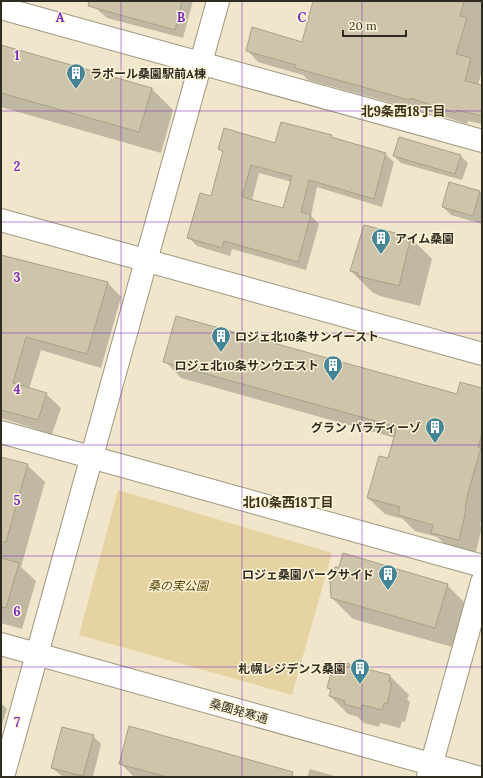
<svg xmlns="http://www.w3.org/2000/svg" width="483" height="778" viewBox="0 0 483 778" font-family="Lora,'Noto Sans JP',serif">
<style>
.green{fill:#e6d3a2}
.shadow{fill:#0003;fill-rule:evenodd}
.building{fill:#cec4a9;stroke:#a9a086;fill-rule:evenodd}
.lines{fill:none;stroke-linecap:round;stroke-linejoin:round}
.minor-casing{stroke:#a0967d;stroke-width:24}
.tertiary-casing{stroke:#a0967d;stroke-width:24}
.minor{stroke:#fff;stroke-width:22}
.tertiary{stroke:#fff;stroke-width:22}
.grid{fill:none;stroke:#7b2cbf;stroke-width:1;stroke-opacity:0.55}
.labels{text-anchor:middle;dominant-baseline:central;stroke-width:3;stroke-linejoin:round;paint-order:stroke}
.poi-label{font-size:12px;font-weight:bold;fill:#302c21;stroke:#fef4d8;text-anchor:end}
.park-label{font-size:12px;font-style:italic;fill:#554306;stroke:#fef4d8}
.street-label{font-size:12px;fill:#302c21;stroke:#fef4d8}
.neighbourhood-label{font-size:13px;font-weight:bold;fill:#3a321b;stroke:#fef4d8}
.grid-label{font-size:13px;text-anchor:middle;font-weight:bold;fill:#7b2cbf;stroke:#fef4d8;stroke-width:3;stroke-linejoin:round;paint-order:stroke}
</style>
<rect width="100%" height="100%" fill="#f1e6cb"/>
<path class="green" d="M118,490L332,553L292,695L79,635Z"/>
<g class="shadow">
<path d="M101,1H193L183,38L107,18L98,10Z"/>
<path d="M314,1H482V71L478,85L482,86V124L468,121L467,124L421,109V111L308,80L303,75L258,62L247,50L303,43Z"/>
<path d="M1,46L152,89L173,110L161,153L1,107Z"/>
<path d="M281,123L331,136L335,139L385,154L394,162L382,207L317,187L311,216L319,224L306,270L232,249L230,256L197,246L189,238L211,197L223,153L219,149L276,144ZM259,173L292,182L284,209L252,200Z"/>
<path d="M399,138L461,156L468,163L462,180L401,163L394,156Z"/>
<path d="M449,183L482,193V224L451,215L443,207Z"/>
<path d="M365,226L411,238L432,259L420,306L380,296L372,292L351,271Z"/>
<path d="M1,255L107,282L121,297L101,368L41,350L29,389L46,394L61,408L52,434L1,418Z"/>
<path d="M165,361L458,396L482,389V517L480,526L482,527L475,556L449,548L437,537L415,531L403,519L385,514L368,498L388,459L395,438L181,378Z"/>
<path d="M1,458L27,465L45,482L21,567L36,581L22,629L1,623Z"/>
<path d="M447,585L468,606L456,648L353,619L332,598Z"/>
<path d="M339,662L390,676L409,695L407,699L410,702L405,722L402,721L400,728L380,723L379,727L364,723L358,717L348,714L330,696L331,691L328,688Z"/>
<path d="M1,703L7,709L1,728Z"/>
<path d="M93,736L101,744L93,777H63L52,768Z"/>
<path d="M120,763L286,777H134Z"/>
<path d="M310,769L338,777H307Z"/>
</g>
<g class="building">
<path d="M89,1H182L175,30L88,6Z"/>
<path d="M313,1H464L460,16L467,18L456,54L471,58L465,81L482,85V116L457,110L456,113L410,98L409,100L295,68L296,65L246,51L252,27L302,42Z"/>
<path d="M1,45L152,88L139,132L1,93Z"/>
<path d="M281,122L332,135L331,137L386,153L374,199L309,180L301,212L311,215L298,262L224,241L222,248L187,238L200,193L211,196L223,151L218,149L224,128L275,143ZM251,165L292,176L283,208L242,197Z"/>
<path d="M399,137L461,155L455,174L393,156Z"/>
<path d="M449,182L480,191L473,216L442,207Z"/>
<path d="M364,225L411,237L399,286L358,276V273L350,271Z"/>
<path d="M1,255L108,282L87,354L26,337L13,383L47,393L38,420L1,410Z"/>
<path d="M176,316L457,394L460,382L482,388V434L478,447L481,448L468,493L465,510H466L459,540L431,533L433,525L398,515L400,507L367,498L379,456L388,458L397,427L163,362Z"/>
<path d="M1,457L28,464L6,542H1Z"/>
<path d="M343,553L448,584L435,628L331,598L330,581L335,567H339Z"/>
<path d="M1,558L19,563L6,608L1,607Z"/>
<path d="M338,661L390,675L389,682L392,683L387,704L384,703L382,710L362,705L361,709L344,704L345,701L329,696L331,689L327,688L333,666L336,667Z"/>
<path d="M129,726L293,772L292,777H167L119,764Z"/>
<path d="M62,727L94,735L83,776L51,768Z"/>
</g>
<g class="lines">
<g class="minor-casing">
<g id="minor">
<path d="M1,8L482,141"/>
<path d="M1,220L482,354"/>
<path d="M1,432L482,566"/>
<path d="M428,777L482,582"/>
</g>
</g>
<g class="tertiary-casing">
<g id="tertiary">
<path d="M1,644L477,777"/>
<path d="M3,777L218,1"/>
</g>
</g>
<use href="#minor" class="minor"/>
<use href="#tertiary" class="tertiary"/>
</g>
<path class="grid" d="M121,1V777M242,1V777M362,1V777M1,111H482M1,222H482M1,333H482M1,445H482M1,556H482M1,667H482"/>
<defs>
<g id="building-pin" transform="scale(1)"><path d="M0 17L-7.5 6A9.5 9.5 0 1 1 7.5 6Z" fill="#458598" stroke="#fef4d8"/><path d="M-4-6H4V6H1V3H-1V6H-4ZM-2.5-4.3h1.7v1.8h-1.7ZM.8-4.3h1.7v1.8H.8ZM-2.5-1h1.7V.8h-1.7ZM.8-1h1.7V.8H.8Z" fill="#fff"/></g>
</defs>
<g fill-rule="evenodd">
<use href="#building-pin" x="76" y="73"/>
<use href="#building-pin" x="381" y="238"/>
<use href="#building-pin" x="221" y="336"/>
<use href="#building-pin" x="333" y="365"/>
<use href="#building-pin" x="435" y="427"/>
<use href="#building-pin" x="388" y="574"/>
<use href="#building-pin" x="360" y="668"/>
</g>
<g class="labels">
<g class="poi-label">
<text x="90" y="73" text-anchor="start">ラポール桑園駅前A棟</text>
<text x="395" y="238" text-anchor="start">アイム桑園</text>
<text x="235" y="336" text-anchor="start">ロジェ北10条サンイースト</text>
<text x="319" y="365">ロジェ北10条サンウエスト</text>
<text x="421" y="427">グラン パラディーゾ</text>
<text x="374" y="574">ロジェ桑園パークサイド</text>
<text x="346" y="668">札幌レジデンス桑園</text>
</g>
<g class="park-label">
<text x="178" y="585">桑の実公園</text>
</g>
<g class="street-label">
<text transform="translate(239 711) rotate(16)">桑園発寒通</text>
</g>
<g class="neighbourhood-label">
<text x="403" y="111">北9条西18丁目</text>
<text x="288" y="502">北10条西18丁目</text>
</g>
</g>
<g class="grid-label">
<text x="60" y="22">A</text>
<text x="181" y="22">B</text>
<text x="302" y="22">C</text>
<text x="17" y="60">1</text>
<text x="17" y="171">2</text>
<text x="17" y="282">3</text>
<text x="17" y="394">4</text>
<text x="17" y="505">5</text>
<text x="17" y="616">6</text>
<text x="17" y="727">7</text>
</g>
<rect width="483" height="778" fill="none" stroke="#302c21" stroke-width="4"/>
<path d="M343 30v6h63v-6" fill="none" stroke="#302c21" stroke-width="2"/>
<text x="349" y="30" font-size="12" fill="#302c21" stroke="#fef4d8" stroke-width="3" paint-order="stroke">20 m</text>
</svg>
